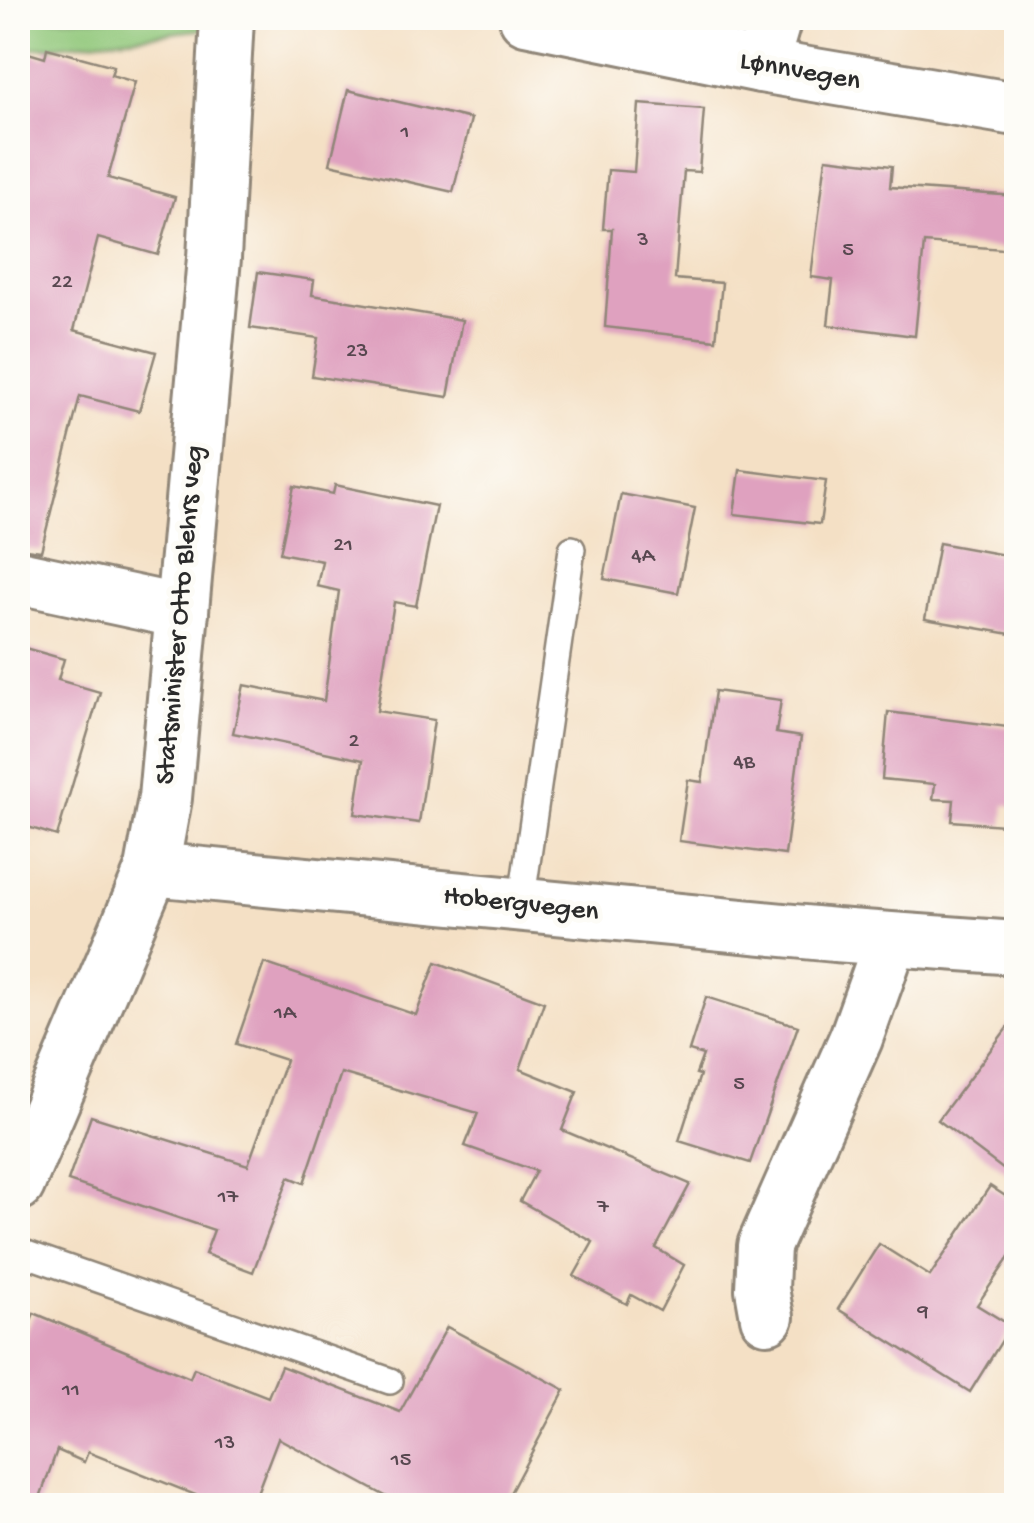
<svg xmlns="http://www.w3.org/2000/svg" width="1034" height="1523" viewBox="0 0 1034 1523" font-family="'Gochi Hand',sans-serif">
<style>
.green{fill:#92c87b;stroke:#5e7a53;stroke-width:2.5}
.building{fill:#dfa1bf}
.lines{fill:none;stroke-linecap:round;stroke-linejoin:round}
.lane-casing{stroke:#908678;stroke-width:30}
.street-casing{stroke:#908678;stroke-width:58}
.lane{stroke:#fff;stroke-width:25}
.street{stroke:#fff;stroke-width:52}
.labels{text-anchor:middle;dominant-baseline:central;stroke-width:10;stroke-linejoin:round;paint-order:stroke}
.number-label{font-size:22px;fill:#584850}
.street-label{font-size:28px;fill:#2b2b2b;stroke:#fdfcf7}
</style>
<rect width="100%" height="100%" fill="#fdfcf7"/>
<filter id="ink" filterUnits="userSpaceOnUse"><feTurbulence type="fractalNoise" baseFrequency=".01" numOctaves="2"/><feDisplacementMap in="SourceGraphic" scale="20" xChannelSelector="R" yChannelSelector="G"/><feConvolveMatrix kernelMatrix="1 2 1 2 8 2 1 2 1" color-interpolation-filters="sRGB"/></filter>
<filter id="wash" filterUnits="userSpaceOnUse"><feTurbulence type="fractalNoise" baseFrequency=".0048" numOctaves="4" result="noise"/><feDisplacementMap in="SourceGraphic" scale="40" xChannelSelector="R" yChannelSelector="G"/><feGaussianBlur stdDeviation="2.25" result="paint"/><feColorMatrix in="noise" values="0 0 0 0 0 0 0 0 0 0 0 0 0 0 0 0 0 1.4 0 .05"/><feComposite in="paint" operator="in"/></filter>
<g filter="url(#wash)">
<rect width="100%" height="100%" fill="#f4e0c5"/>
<path class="green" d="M18,18H206L207,29L18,50Z"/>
<g id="blocks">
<g class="building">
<path d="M47,48L114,66L111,75L135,82L108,178L175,197L158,255L98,238L74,330L156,352L139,411L80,396L41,551L18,548V50L45,58Z"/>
<path d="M348,90L471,119L453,192L330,164Z"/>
<path d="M639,104L704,109L699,172L684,171L675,279L722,283L716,340L605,327L612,229H603L608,170L634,172Z"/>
<path d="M826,158L892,166L890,187L1016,196V250L924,243L915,336L828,325L833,280L811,277Z"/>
<path d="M258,272L314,280L312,295L462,320L448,397L312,376L318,338L250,328Z"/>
<path d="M740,470L826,481L820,524L734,514Z"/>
<path d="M335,485L436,506L416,606L394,602L377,711L434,720L419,823L355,814L363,760L233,733L244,685L324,701L339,591L317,586L322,561L280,553L294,486L333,494Z"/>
<path d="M621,494L695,508L678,593L604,579Z"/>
<path d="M939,543L1016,557V635L925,619Z"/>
<path d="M18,646L64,659L58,680L100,692L57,836L18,824Z"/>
<path d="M715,691L781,700L776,733L801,737L785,855L679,841L688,780L702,782Z"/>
<path d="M888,712L1016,728V806L1005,805L1003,825L952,821L954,800L933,799L935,784L882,779Z"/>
<path d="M436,962L544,1002L520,1069L577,1092L562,1130L690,1184L656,1248L684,1265L660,1311L631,1295L627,1304L574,1276L593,1242L520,1201L536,1171L465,1146L478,1113L341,1073L304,1183L289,1177L253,1272L205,1254L214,1230L68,1181L91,1116L248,1165L286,1060L236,1044L264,963L416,1015Z"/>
<path d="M706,997L798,1026L750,1163L679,1141L700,1075L696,1074L703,1055L689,1051Z"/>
<path d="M1016,1016V1179L938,1120Z"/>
<path d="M990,1186L1016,1203V1247L977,1305L1011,1326L970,1392L838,1309L879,1244L930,1276Z"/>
<path d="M34,1313L190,1378L194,1368L268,1397L281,1366L400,1412L447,1327L565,1390L503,1506H404L278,1438L252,1506H223L88,1452L84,1462L57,1450L37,1506H18V1351Z"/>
</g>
</g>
</g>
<g filter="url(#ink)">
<use href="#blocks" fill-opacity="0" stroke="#908678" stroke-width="2.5"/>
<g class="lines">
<g class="lane-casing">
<g id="lane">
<path d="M521,905L572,549"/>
<path d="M18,1251L390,1381"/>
</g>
</g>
<g class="street-casing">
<g id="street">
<path d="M526,18L761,66L1016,109"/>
<path d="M761,66L775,18"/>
<path d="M18,577L182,612"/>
<path d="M152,869L835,935L1016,948"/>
<path d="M18,1184L152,869L165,798L214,258L227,18"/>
<path d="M767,1317L762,1289L764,1246L856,1038L891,940"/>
</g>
</g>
<use href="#lane" class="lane"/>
<use href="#street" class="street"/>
</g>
</g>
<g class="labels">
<g class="number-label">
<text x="405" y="133">1</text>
<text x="643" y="241">3</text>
<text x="848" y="251">5</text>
<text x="62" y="283">22</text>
<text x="357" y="352">23</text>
<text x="343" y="546">21</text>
<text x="643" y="557">4A</text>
<text x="354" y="742">2</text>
<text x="744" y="763">4B</text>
<text x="285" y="1014">1A</text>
<text x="739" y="1085">5</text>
<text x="228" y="1198">17</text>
<text x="603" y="1208">7</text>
<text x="923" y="1313">9</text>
<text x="71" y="1391">11</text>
<text x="225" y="1444">13</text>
<text x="401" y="1461">15</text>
</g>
<g class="street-label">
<text transform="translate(800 72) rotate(10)">Lønnvegen</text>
<text transform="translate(181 615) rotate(-85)">Statsminister Otto Blehrs veg</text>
<text transform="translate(521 905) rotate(6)">Hobergvegen</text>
</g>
</g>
<rect width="1034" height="1523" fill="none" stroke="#fdfcf7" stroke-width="60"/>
</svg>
